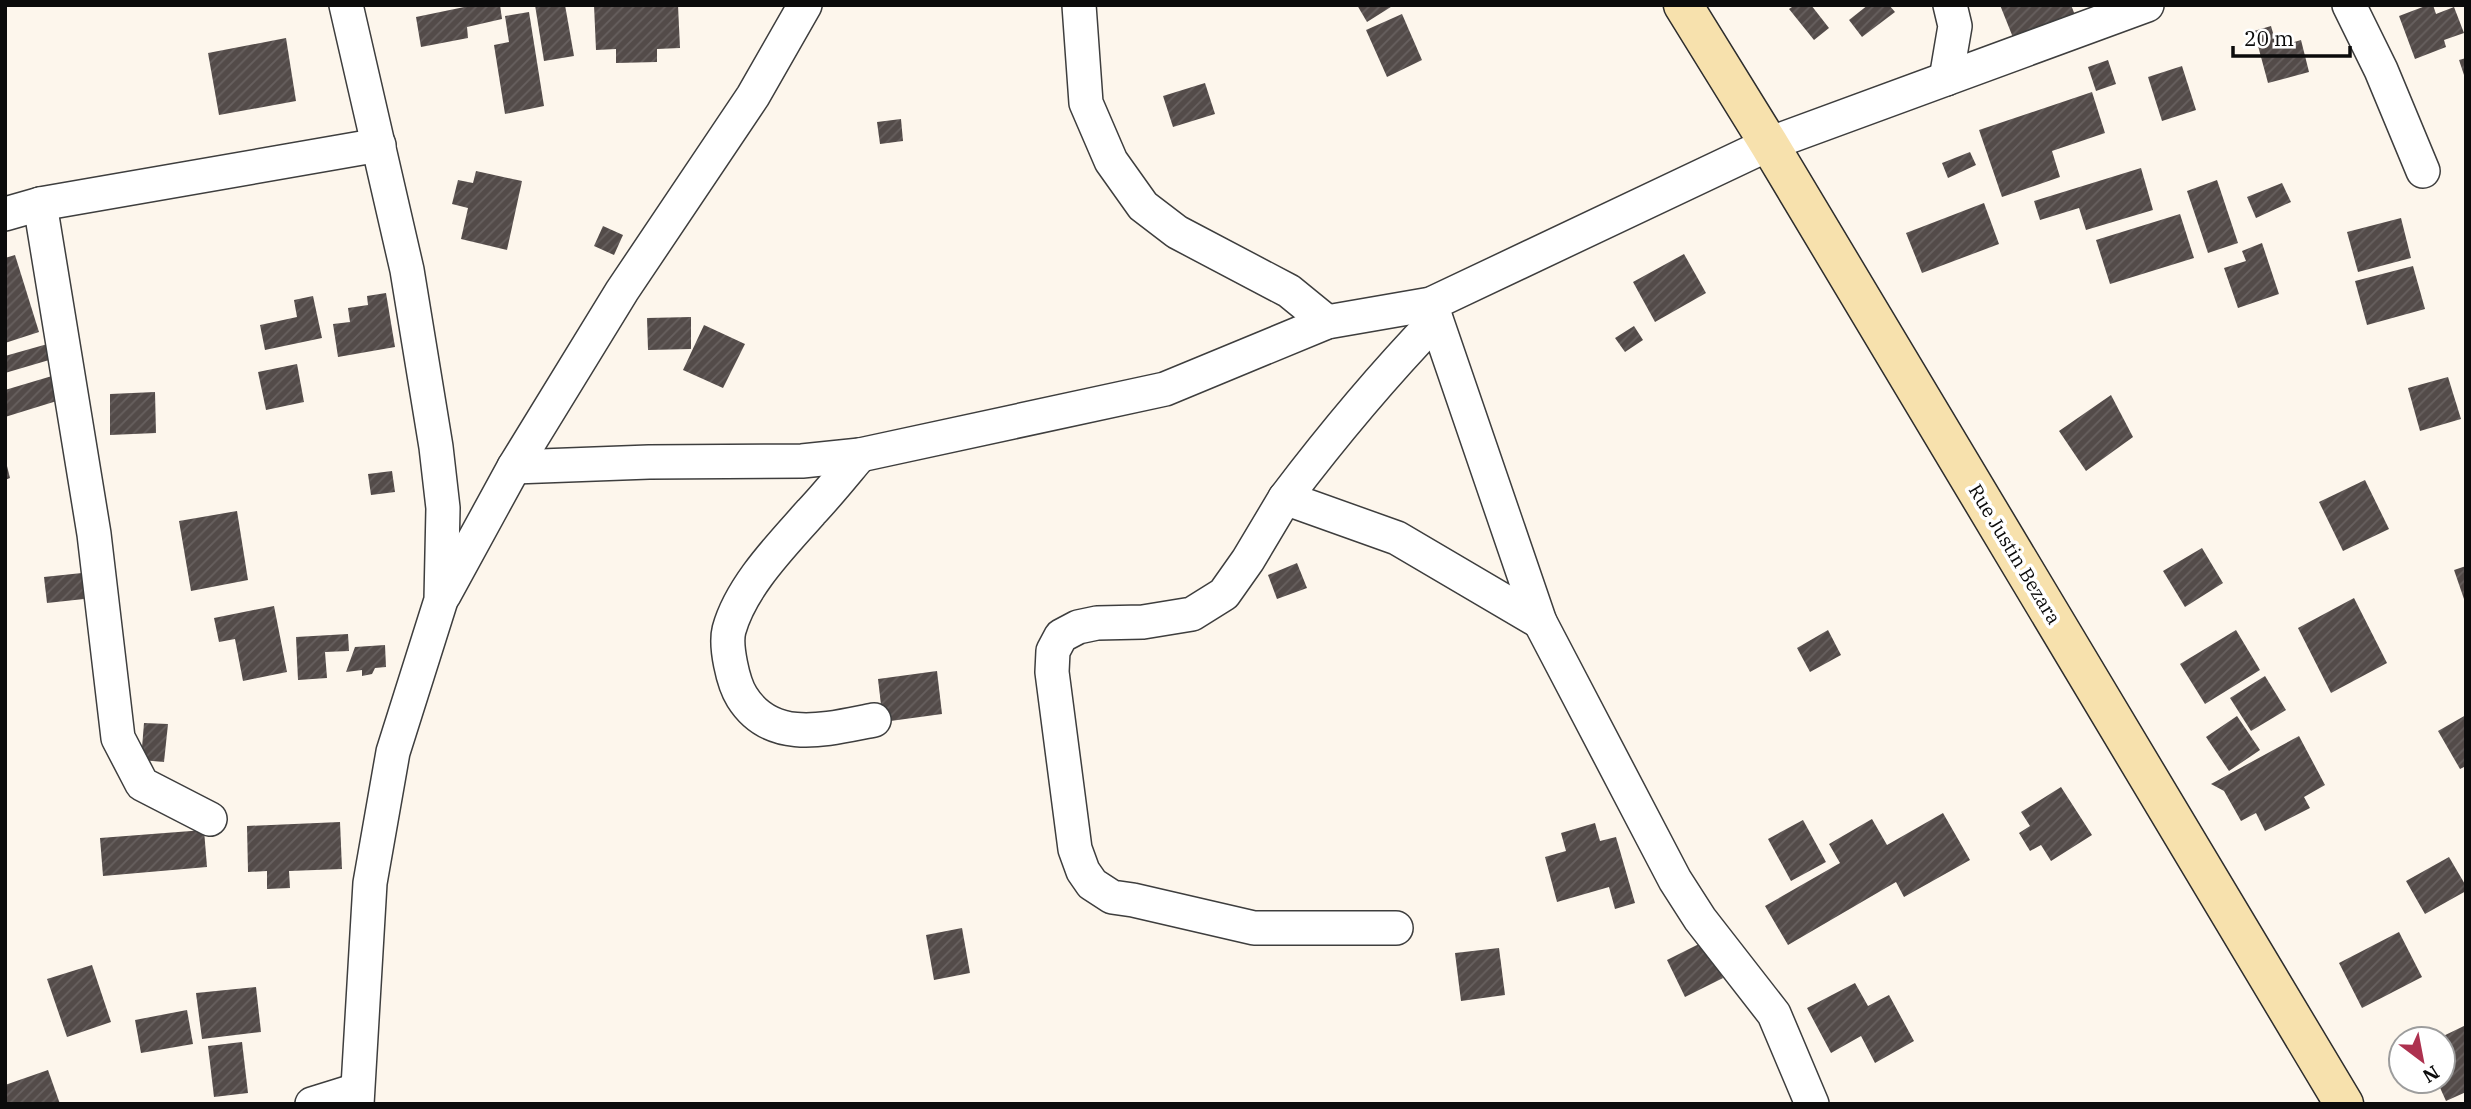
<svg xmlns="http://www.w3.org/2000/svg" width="2471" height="1109" viewBox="0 0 2471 1109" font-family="'IBM Plex Serif',serif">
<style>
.building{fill:url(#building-hatch)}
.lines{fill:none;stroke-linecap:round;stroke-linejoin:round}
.street-casing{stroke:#3e3e3e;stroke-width:36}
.secondary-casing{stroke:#2d2d2d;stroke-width:41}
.street{stroke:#fff;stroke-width:33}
.secondary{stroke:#f7e1ad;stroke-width:38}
.labels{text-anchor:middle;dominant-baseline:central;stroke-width:7;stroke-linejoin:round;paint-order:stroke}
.street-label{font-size:19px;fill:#0b0b0b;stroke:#fff}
</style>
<defs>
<pattern id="building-hatch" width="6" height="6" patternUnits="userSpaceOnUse" patternTransform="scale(1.75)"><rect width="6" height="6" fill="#534b49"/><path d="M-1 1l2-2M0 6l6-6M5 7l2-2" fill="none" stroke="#67605f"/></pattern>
</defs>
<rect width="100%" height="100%" fill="#fdf6ec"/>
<g class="building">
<path d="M474,5H500L502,19L467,27L468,38L421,47L416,17Z"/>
<path d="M535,5H565L574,56L544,61Z"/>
<path d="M594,5H678L680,48L657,49V62L616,63V49L596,50Z"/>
<path d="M1357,5H1394L1367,22Z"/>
<path d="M1795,5H1811L1829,28L1814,40L1789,9Z"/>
<path d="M1868,5H1889L1895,12L1862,37L1849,20Z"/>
<path d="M2000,5H2071L2075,15L2014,40Z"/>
<path d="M2428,5H2433L2436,14L2454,7L2464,33L2444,40L2446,47L2415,59L2399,16Z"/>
<path d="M529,12L544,106L505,114L494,45L509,42L505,16Z"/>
<path d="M1402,14L1422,60L1387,77L1366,30Z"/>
<path d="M2271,26L2277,47L2301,40L2309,72L2268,83L2254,31Z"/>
<path d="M286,38L296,101L219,115L208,53Z"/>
<path d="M2466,58V78H2465L2459,60Z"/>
<path d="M2108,60L2116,84L2096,91L2088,67Z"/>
<path d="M2182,66L2196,110L2162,121L2148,77Z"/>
<path d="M1205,83L1215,114L1173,127L1163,96Z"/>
<path d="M2092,92L2105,133L2052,151L2060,177L2002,197L1979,130Z"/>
<path d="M901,119L903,141L880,144L877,122Z"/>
<path d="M1970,152L1976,165L1948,178L1942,163Z"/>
<path d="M2141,168L2153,210L2086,230L2079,208L2040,220L2034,201Z"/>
<path d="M476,171L522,181L507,250L461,239L468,208L452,204L458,180L473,183Z"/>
<path d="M2217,180L2238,243L2208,253L2187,191Z"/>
<path d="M2282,183L2291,202L2256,218L2247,197Z"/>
<path d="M1984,203L1999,244L1922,273L1906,233Z"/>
<path d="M2180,214L2194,258L2110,284L2096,240Z"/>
<path d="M2401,218L2411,258L2358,272L2347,232Z"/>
<path d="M603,226L623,235L614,255L594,246Z"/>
<path d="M2262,243L2279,294L2238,308L2224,268L2246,261L2242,251Z"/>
<path d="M1684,254L1706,293L1655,322L1633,282Z"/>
<path d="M15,255L39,332L5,343V258Z"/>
<path d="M2413,266L2425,309L2367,325L2355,281Z"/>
<path d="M386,293L395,347L338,357L333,324L350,322L348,308L368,305L367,296Z"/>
<path d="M313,296L322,338L265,350L260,325L297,317L294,300Z"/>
<path d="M691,317V349L648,350L647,318Z"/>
<path d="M704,325L745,344L723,388L683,370Z"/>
<path d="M1634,326L1643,340L1625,352L1615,338Z"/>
<path d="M51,343L56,358L5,373V356Z"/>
<path d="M297,364L304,402L266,410L258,372Z"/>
<path d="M52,376L60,400L5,417V390Z"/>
<path d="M2448,377L2461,419L2420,431L2408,388Z"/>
<path d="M155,392L156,433L110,435V394Z"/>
<path d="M2111,395L2133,437L2086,471L2059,431Z"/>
<path d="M6,462L10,478L5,480V463Z"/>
<path d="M392,471L395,492L371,495L368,474Z"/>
<path d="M2365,480L2389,529L2343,551L2319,502Z"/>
<path d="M237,511L248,580L191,591L179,521Z"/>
<path d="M2202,548L2223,583L2185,607L2163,571Z"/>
<path d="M1297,563L1307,588L1277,599L1268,575Z"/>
<path d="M2466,566V602H2465L2454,570Z"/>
<path d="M82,573L84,599L47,603L44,577Z"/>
<path d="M2354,598L2387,663L2331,693L2298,628Z"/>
<path d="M274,606L287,672L243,681L235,639L219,642L214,618Z"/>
<path d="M1828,630L1841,655L1810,672L1797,648Z"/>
<path d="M2236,630L2260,670L2205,704L2180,664Z"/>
<path d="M348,634L349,651L325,652L327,678L298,680L296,637Z"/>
<path d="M385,645L386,667L375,668L372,674L362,676V670L346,672L355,647Z"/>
<path d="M937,671L942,714L883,722L878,679Z"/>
<path d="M2265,676L2286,710L2251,731L2230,698Z"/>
<path d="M2466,715V766L2460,769L2438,731Z"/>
<path d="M2237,716L2260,750L2229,771L2206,737Z"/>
<path d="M144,723L168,724L164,762L141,760Z"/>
<path d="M2299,736L2325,785L2304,797L2310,808L2265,831L2256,813L2241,821L2224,791L2211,784Z"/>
<path d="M2061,787L2092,835L2051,861L2041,845L2030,851L2019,833L2030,826L2021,812Z"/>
<path d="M1943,813L1970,860L1904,897L1896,882L1788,945L1765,906L1840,863L1829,844L1872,819L1887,845Z"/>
<path d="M1803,820L1826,862L1791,881L1768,839Z"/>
<path d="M340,822L342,869L289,871L290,888L267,889V871L248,872L247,826Z"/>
<path d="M1595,823L1600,841L1616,837L1635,903L1615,909L1609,887L1557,902L1545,857L1566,851L1561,833Z"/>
<path d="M204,830L207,867L103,876L100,838Z"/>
<path d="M2449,857L2466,886V891L2425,914L2406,881Z"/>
<path d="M962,928L970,973L934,980L926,935Z"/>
<path d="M2399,932L2422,977L2362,1008L2339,963Z"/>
<path d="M1705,941L1723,978L1685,997L1667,960Z"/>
<path d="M1499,948L1505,995L1461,1001L1455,953Z"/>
<path d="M92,965L111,1022L67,1037L47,979Z"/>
<path d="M1855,983L1868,1006L1889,995L1914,1041L1875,1063L1861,1036L1831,1053L1807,1008Z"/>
<path d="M256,987L261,1032L202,1039L196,993Z"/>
<path d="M187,1010L193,1044L141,1053L135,1020Z"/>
<path d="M2466,1025V1092L2446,1101L2437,1081H2443V1039H2437Z"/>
<path d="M242,1042L248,1093L214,1097L208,1046Z"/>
<path d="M48,1070L60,1104H5V1085Z"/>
</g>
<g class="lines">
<g class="street-casing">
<g id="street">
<path d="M346,5L407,270L436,447L443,508L441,600L393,752L370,883L357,1104"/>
<path d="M1079,5L1086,103L1111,161L1143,206L1177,232L1289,291L1327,322"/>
<path d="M2349,5L2381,70L2423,171"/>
<path d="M1946,79L1955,26L1950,5"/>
<path d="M40,204L94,534L118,738L142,784L210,819"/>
<path d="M5,214L40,204L379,145"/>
<path d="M1431,304L1540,622L1675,880L1700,919L1774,1014L1812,1104"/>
<path d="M860,455C844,474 828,494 811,512C782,545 741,586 729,630C725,646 733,683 742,697C772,745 827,729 874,720"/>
<path d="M514,467L649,462L802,461L860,455L1165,389L1327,322L1431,304L1769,144L2147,5"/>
<path d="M1285,498C1332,436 1382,376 1436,320"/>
<path d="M444,595L514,467L622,291L753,96L805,5"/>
<path d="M1396,928H1254L1133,900L1112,897L1092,884L1083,871L1075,849L1052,672L1053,651L1061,636L1078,627L1097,623L1143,622L1192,614L1224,594L1248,560L1285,498L1397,538L1540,622"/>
<path d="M312,1104L357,1090"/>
</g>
</g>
<g class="secondary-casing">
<path id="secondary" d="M1683,5L1769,144L2344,1104"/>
</g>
<use href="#street" class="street"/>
<use href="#secondary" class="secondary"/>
</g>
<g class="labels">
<g class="street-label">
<text transform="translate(2015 554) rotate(59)">Rue Justin Bezara</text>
</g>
</g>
<rect width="2471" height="1109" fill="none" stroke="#0b0b0b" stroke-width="14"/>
<g transform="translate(2422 1060) rotate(148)"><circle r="33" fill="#ffffff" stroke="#9d9d9d" stroke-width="2"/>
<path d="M0-5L12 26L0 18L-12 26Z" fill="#ad314f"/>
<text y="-10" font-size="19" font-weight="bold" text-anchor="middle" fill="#0b0b0b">N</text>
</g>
<path d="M2233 46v10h117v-10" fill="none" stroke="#0b0b0b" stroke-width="3.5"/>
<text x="2244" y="46" font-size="21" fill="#0b0b0b" stroke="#ffffff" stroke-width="5" paint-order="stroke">20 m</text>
</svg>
